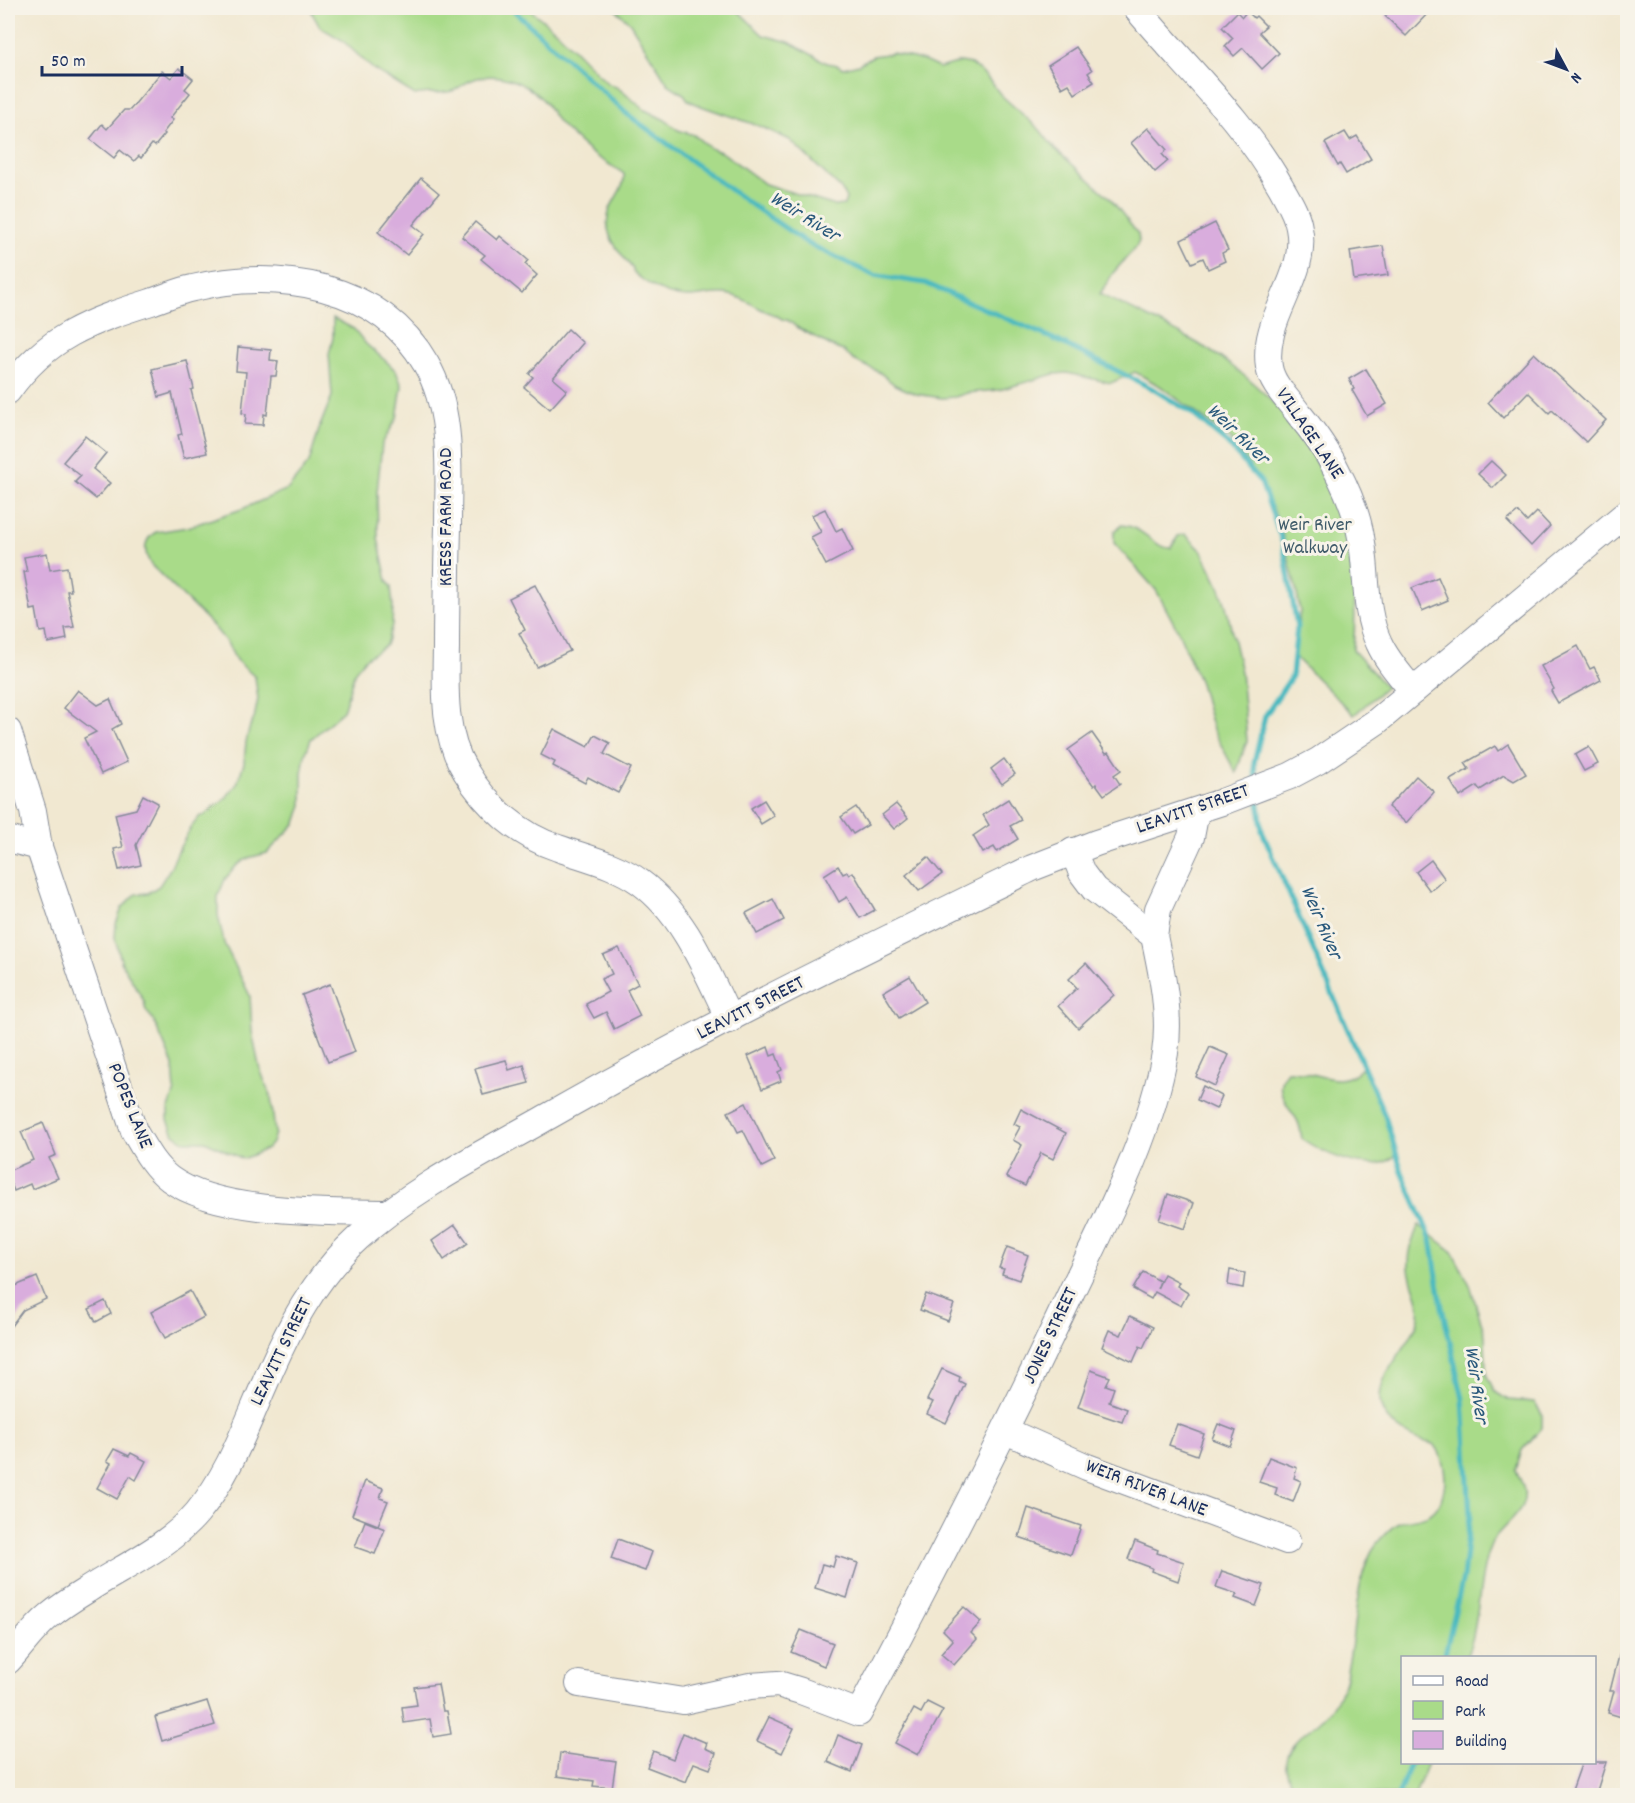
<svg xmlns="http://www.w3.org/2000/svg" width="1635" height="1803" viewBox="0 0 1635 1803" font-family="Dekko,sans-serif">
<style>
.green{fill:#a9db89;stroke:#628574;stroke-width:1.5}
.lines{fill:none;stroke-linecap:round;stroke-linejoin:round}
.stream{stroke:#4ab9c0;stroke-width:5}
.building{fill:#d9addd}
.minor-casing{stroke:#868c98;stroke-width:28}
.minor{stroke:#fff;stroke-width:26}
.labels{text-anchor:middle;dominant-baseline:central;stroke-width:6;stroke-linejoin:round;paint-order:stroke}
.street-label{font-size:20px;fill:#1b2f5e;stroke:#f7f3e8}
.park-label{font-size:20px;fill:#3e5a69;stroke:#f7f3e8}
.water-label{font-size:21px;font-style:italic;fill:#29587b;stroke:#f7f3e8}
</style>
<rect width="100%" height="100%" fill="#f7f3e8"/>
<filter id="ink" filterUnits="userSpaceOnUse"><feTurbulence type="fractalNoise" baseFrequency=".0167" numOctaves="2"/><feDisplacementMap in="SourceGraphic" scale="12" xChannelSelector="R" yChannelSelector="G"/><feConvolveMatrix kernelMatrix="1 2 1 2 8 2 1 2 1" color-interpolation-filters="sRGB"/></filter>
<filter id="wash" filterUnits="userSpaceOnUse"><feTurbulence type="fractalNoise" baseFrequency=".008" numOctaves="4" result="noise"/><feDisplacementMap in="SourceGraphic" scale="24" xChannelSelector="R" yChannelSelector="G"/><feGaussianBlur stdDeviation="1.35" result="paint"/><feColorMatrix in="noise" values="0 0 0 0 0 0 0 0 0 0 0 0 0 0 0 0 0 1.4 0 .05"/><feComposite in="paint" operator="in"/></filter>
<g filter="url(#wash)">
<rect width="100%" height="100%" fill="#f1e8d1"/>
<g class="green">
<path d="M312,8H528L556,31L607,83L618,88L645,110L665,120L678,130L694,135L710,148L723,153L765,184L835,206L844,205L846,198L841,189L790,140L762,127L698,105L688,100L684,94L668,84L630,23L614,8H735L763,35L789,42L827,63L838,65L843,68L859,64L873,56L893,53L924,61L939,68L961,62L971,64L986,76L1001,95L1040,130L1055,149L1110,198L1138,234L1139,241L1136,247L1113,273L1100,294C1144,316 1192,336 1232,366C1322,433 1364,539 1353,650L1386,687L1354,715L1294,656L1300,611L1296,588L1280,525L1258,478L1231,439L1160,386L1135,372L1111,383L1067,373L1054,374L999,390L967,393L955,397L942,398L916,394L895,385L879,372L853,360L844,351L837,349L800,329L787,320H784C773,313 768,313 759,308C748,302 737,295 725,294C714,293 702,296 692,297C669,298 650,287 633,272V269C616,248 597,229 614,201C619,191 625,185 624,174C615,167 606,163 597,157C584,148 573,137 562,126C554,119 550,108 543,100C525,82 497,70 472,80C465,82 459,89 452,91C440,94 427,92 415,95L373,69L342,40L320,27L312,13Z"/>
<path d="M333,318L354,329L366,344L387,362L396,371L402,386L397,418L382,444L377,492L378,538L387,581L391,587L393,606L392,625L386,645L365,659L355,671L343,711L311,739L305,755L302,773V805L296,823L267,853L248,858L237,865L225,879L218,896V915L224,943L250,996L252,1032L259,1066L271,1098L275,1133L272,1143L267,1149L243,1159L205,1141H184L174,1134L168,1120V1111L175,1091L173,1065L153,1019L146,1011L144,1001L122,964L115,938L116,924L122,908L136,894L148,893L159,886L170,869L179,849L192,826L200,816H203L225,799L237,784L244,763L246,742L250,726L254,719L258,699L255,677L236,660L227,643L214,627L151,565C144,553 142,540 156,532L188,527L242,509L288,489L309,463L320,426L332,396L329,354L333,338Z"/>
<path d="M1121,525C1144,526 1153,548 1171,548L1178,536L1185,534L1201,550L1219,586L1226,606L1241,672L1247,741L1236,773L1213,730L1200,683L1178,631L1156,590L1114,543V532Z"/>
<path d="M1362,1068L1384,1112L1398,1154C1393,1157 1388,1162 1382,1163C1356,1168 1323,1153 1302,1139C1301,1133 1300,1125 1297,1120C1288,1104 1271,1089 1287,1071C1314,1069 1340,1092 1362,1068Z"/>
<path d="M1419,1225L1452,1251L1470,1285L1485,1335L1486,1374L1495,1392L1508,1400L1534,1402L1542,1414V1428L1522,1450L1516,1470C1519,1477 1523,1484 1524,1491C1528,1513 1499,1526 1491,1544C1480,1571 1480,1602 1474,1631C1473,1640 1469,1649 1466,1657L1402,1658V1762L1427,1763L1415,1795H1295C1293,1786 1286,1775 1286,1766C1284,1741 1313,1730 1327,1714C1333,1707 1339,1696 1343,1687C1346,1681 1347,1672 1348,1665C1356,1630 1355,1571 1377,1543C1383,1536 1392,1525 1401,1522C1418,1517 1433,1520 1441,1500C1445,1489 1446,1475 1443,1464C1441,1459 1440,1452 1437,1448C1433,1443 1430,1443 1425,1442C1408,1437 1385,1423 1381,1406C1374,1374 1410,1349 1418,1321C1424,1302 1410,1286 1409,1268C1408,1252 1412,1239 1419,1225Z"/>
</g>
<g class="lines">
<g class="stream">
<path d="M511,8L627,114L743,199L807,243L873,275L925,283L1058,341L1153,389L1193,414L1227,443L1261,482L1283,544L1297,627L1292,676L1265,716L1254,763L1256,780"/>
<path d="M1258,795L1262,831L1385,1116L1402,1172L1431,1239L1442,1307L1463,1399L1470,1515L1463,1578L1444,1658"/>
<path d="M1398,1796L1411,1762"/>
</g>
</g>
<g id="blocks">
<g class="building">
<path d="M1393,8H1433L1406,36L1385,16Z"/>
<path d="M1247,11L1254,18L1256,16L1266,26L1259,32L1279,53L1262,69L1243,48L1234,56L1225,46L1233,38L1222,27L1237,12L1242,17Z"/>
<path d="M1076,47L1092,70L1088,73L1094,82L1075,94L1069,84L1062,88L1048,65Z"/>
<path d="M179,68L193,79L185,89L190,93L170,118L173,120L163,133L165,134L155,146L152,144L141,158L139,156L134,161L120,150L114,158L90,139L102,124L107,129L124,110H130L162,71L171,78Z"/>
<path d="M1148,128L1167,150L1162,154L1168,161L1155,172L1131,143Z"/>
<path d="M1345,132L1350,140L1357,136L1371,159L1346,174L1340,164L1338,166L1325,143Z"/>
<path d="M421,178L439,193L413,225L424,234L407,255L378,232Z"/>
<path d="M475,222L497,240L500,236L528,260L525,264L537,275L522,293L481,259L485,255L462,237Z"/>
<path d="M1215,223L1228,250L1222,253L1225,261L1208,269L1203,258L1192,263L1181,240Z"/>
<path d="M1383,246L1388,275L1354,280L1350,251Z"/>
<path d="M568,329L583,343L553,378L567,390L550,409L524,387L533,377L529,374Z"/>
<path d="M238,347L271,350L270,360L278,361L276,376H271L267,415L264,414L263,425L245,424L246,414L242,413L246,372L236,371Z"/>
<path d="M1534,353L1606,420L1586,442L1552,410L1549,413L1528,392L1503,418L1488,402Z"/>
<path d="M187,361L194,389L191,390L207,453L184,458L178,435L182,434L172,393L159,397L152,369Z"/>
<path d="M1366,369L1387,404L1367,416L1352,390L1354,389L1349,379Z"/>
<path d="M85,436L106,453L93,469L110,483L96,499L75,482L81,476L63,462Z"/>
<path d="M1491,461L1506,475L1493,488L1478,474Z"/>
<path d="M825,509L836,531L842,528L853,551L826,565L811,537L821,532L812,515Z"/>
<path d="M1518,512L1527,522L1537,512L1550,526L1531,546L1507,521Z"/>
<path d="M47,553L50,570L67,567L71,591H67L74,627L65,628L67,639L48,643L46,631L40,632L36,609L31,610L24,572H27L24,557Z"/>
<path d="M1438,577L1448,600L1422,611L1412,588Z"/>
<path d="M535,585L570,651L537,667L519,633L525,630L509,598Z"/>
<path d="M1578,646L1590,669L1594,667L1601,680L1558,703L1551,691L1554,689L1541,666Z"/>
<path d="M78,690L98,705L110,699L121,724L112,729L127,762L101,774L84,738L96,732L64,708Z"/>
<path d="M554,729L588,747L595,735L610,743L604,754L631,768L618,793L588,777L585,783L553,766L555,762L541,755Z"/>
<path d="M1092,733L1106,753L1109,752L1121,770L1114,775L1120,784L1104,795L1096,784L1094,786L1068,750Z"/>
<path d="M1508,744L1526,774L1514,781L1504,775L1480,790L1477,786L1460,797L1450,780L1469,769L1465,763L1495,746L1498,751Z"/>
<path d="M1589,747L1598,764L1584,771L1575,755Z"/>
<path d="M1004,759L1015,774L1002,784L991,769Z"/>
<path d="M1416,776L1434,792L1406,823L1388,807Z"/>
<path d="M143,795L158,803L136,845L141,865L119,870L114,849L123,847L115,814L136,809Z"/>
<path d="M1008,799L1021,820L1010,826L1018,839L997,852L994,847L983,853L973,836L989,825L983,815Z"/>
<path d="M764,800L774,816L761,824L751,808Z"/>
<path d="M896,804L908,818L894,829L882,815Z"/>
<path d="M856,807L868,825L853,834L841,817Z"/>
<path d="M928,857L942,874L919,891L906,875Z"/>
<path d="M1431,860L1445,879L1430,891L1416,872Z"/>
<path d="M838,866L843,874L847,872L849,875L853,872L875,910L860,918L847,897L839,902L824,875Z"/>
<path d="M773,899L784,920L757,934L746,913Z"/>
<path d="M619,948L638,984L627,990L640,1016L614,1029L606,1012L594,1018L586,1004L608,992L601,979L612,974L603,955Z"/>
<path d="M1086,963L1114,995L1078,1028L1058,1006L1077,988L1069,979Z"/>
<path d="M910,976L925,1002L899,1018L883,992Z"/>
<path d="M330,984L355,1052L328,1062L302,995Z"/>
<path d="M768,1047L771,1056L776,1054L782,1070L778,1072L781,1081L762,1089L748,1056Z"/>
<path d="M1210,1047L1229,1055L1215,1086L1196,1077Z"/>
<path d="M506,1060L509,1070L524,1065L529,1083L483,1095L475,1068Z"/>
<path d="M1203,1086L1222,1096L1216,1109L1197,1100Z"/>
<path d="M746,1103L774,1161L762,1167L743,1130L738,1132L728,1112Z"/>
<path d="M1021,1109L1066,1133L1053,1159L1041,1153L1025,1186L1006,1177L1022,1145L1013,1140L1020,1127L1014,1124Z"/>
<path d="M43,1123L56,1155L49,1158L58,1178L32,1189L30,1184L14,1191L8,1176V1171L33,1160L21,1132Z"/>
<path d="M1168,1194L1194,1203L1185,1229L1159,1220Z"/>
<path d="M455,1225L468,1243L444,1260L432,1241Z"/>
<path d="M1007,1247L1028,1255L1019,1280L1002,1274L1004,1269L999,1268Z"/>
<path d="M1230,1270L1245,1273L1243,1288L1228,1285Z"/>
<path d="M1143,1272L1160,1281L1157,1289L1164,1274L1179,1282L1177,1286L1188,1293L1181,1306L1155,1292L1151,1299L1133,1289Z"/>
<path d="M37,1277L46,1299L23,1310L8,1330V1289Z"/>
<path d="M190,1291L204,1317L165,1338L151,1312Z"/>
<path d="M926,1294L954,1304L948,1321L920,1310Z"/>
<path d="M105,1301L111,1314L96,1322L89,1309Z"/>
<path d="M1130,1316L1153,1327L1143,1348L1140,1346L1133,1362L1102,1347L1109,1330L1121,1335Z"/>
<path d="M942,1369L960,1377L959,1381L965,1384L946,1423L927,1414L933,1402L927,1400Z"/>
<path d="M1091,1370L1110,1377L1106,1385L1114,1388L1109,1402L1127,1409L1122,1422L1078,1407Z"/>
<path d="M1177,1424L1204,1434L1197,1455L1169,1445Z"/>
<path d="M1218,1424L1236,1431L1230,1446L1212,1439Z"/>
<path d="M114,1449L129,1456L131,1453L146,1461L136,1480L130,1476L117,1499L97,1488L111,1463L107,1461Z"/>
<path d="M1269,1457L1297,1468L1294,1478L1301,1481L1293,1502L1275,1495L1277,1488L1259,1482Z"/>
<path d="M365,1481L383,1488L380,1498L388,1501L378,1525L352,1515Z"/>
<path d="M1028,1508L1081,1526L1071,1555L1019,1537Z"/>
<path d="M365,1521L385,1529L375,1554L355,1547Z"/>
<path d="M618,1539L652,1552L645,1571L611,1559Z"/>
<path d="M1135,1541L1158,1550L1157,1553L1184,1562L1178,1581L1151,1571L1152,1568L1128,1559Z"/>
<path d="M836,1556L858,1563L847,1598L815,1588L822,1564L833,1567Z"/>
<path d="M1222,1571L1264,1585L1256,1606L1235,1598L1237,1594L1216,1587Z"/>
<path d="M964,1607L981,1622L971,1633L977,1639L954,1665L941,1654L953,1640L943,1630Z"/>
<path d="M801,1630L833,1643L824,1666L791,1652Z"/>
<path d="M1622,1644H1628V1719L1608,1713L1614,1691H1610Z"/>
<path d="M438,1684L443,1711H447L451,1734L433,1737L430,1719L404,1723L402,1707L417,1705L414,1687Z"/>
<path d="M207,1701L215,1725L162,1741L155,1717Z"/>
<path d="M927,1702L943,1710L918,1755L895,1743L914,1709L921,1713Z"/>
<path d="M769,1717L794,1728L782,1753L757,1741Z"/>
<path d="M683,1733L707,1743L705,1748L716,1753L710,1769L694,1763L686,1782L647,1767L653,1751L673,1759Z"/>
<path d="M838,1735L862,1745L852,1772L828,1762Z"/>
<path d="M560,1753L616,1761L612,1788L593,1786L594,1781L557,1776Z"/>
<path d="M1582,1762H1606L1596,1794L1588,1791L1587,1796H1570Z"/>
</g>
</g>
</g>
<g filter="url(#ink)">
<use href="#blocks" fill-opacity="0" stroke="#868c98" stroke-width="1.5"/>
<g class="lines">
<g class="minor-casing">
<g id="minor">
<path d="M1136,8C1185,67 1243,119 1281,187C1288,200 1297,213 1299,228C1309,277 1261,317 1269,367C1272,385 1288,399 1298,413C1312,430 1326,449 1336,469C1347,490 1357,513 1361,537C1368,572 1363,610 1379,643C1387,661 1401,676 1413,691"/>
<path d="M8,391C46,337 90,321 151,302C165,297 179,291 193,288C277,268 380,283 426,364C454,412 448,472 448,526C447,567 446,607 446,648C445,690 443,735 466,772C486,806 520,836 558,848C586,858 615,864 640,882C685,915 706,971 730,1020"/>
<path d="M8,731L33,811L39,847"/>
<path d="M8,839L39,847L134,1131C144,1148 153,1166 170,1179C218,1214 327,1212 386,1213"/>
<path d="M1154,936L1158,909L1191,837L1196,811"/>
<path d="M1006,1431L1087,1467L1287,1541"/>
<path d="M8,1661C22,1646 33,1629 49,1616C60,1607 74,1598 87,1590C124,1566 167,1548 197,1513C229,1475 245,1428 265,1383C288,1329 314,1278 358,1238C414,1187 484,1153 549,1116C707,1026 870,947 1032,868L1096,843L1222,802L1290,776L1318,761L1376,722L1628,512"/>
<path d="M579,1684L683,1701L750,1686L778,1684L801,1691L859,1713C933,1574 1004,1435 1071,1293C1107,1218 1151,1135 1165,1053C1171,1014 1162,974 1154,936L1094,889L1082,873L1073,851"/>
</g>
</g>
<use href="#minor" class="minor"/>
</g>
</g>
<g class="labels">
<g class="street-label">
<text transform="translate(1309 434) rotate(56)">VILLAGE LANE</text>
<text transform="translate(447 517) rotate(-90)">KRESS FARM ROAD</text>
<text transform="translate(1193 810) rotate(-19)">LEAVITT STREET</text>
<text transform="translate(751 1009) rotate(-27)">LEAVITT STREET</text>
<text transform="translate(129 1106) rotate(68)">POPES LANE</text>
<text transform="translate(1051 1336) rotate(-65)">JONES STREET</text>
<text transform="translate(282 1352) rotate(-64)">LEAVITT STREET</text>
<text transform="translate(1146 1489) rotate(21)">WEIR RIVER LANE</text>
</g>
<g class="park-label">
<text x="1315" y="526">Weir River<tspan x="1315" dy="23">Walkway</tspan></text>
</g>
<g class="water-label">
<text transform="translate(804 218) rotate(32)">Weir River</text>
<text transform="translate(1237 435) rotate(44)">Weir River</text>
<text transform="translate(1320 923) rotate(67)">Weir River</text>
<text transform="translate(1475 1385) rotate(82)">Weir River</text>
</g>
</g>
<rect width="1635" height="1803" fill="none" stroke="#f7f3e8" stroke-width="30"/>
<rect x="1401" y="1656" width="195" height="108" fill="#f7f3e8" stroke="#9fa5b1" stroke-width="1.5"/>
<rect x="1413" y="1676" width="30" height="9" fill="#ffffff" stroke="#9fa5b1" stroke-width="1.5"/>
<text x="1455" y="1686" font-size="18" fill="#1b2f5e">Road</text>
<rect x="1413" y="1701" width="30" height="18" fill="#a9db89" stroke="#9fa5b1" stroke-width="1.5"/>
<text x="1455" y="1716" font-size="18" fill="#1b2f5e">Park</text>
<rect x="1413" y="1731" width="30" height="18" fill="#d9addd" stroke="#9fa5b1" stroke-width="1.5"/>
<text x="1455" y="1746" font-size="18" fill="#1b2f5e">Building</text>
<g transform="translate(1566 69) rotate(131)" stroke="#f7f3e8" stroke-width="4.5" paint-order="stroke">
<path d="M0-4.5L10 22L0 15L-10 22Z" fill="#1b2f5e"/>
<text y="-9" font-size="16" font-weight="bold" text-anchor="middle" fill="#1b2f5e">N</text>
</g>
<path d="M42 66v9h140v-9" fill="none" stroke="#1b2f5e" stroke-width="3"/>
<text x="51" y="66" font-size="18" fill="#1b2f5e" stroke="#f7f3e8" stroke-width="4.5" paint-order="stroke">50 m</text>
</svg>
